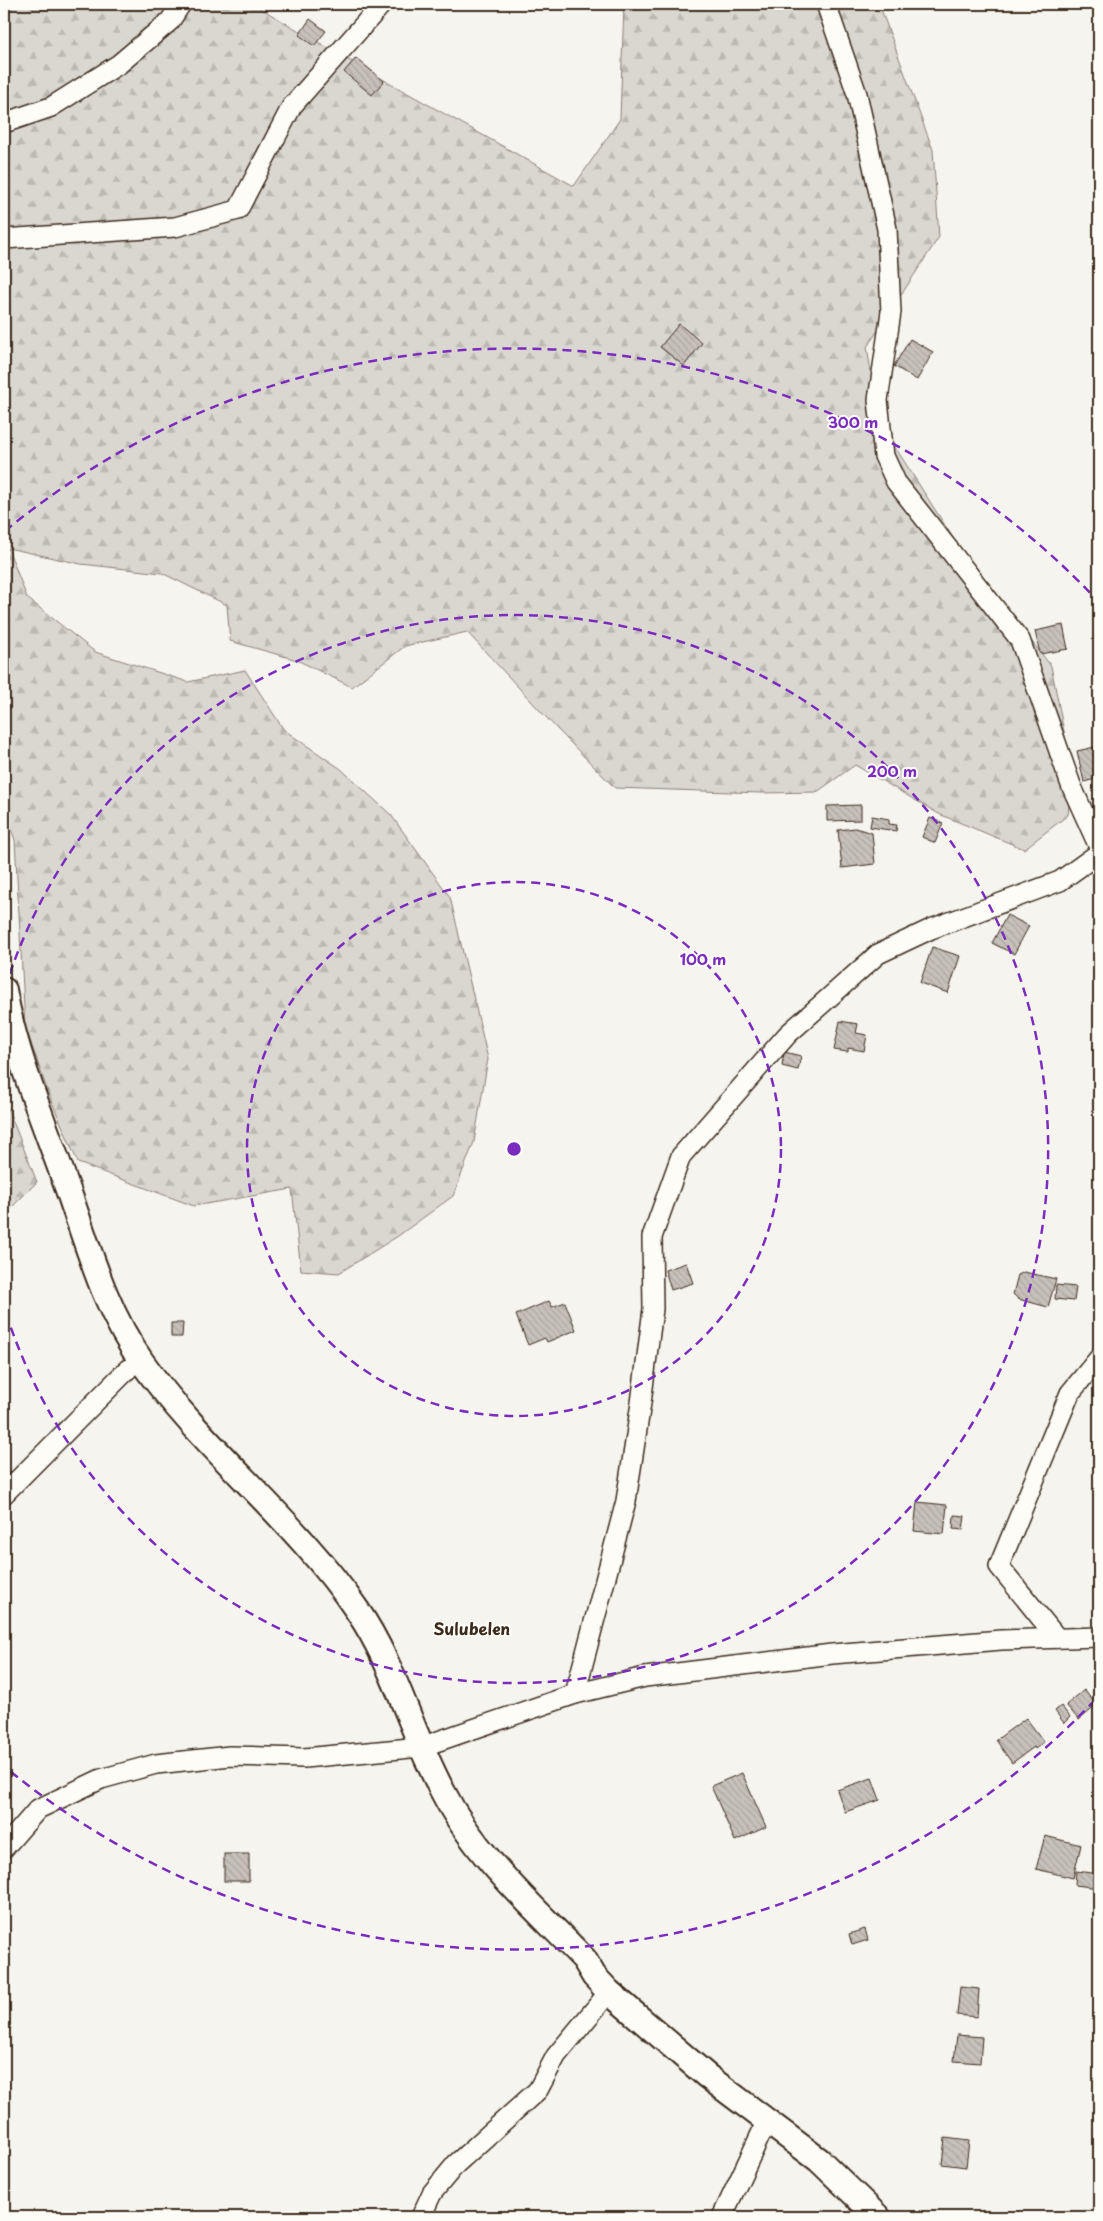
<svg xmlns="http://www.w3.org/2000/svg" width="1103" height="2221" viewBox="0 0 1103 2221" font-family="'Playpen Sans',sans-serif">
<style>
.forest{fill:url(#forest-firs);stroke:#8a8077}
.building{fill:url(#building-back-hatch);stroke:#3b2a1e}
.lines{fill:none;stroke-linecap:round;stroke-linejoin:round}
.minor-casing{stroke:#3b2a1e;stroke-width:22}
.major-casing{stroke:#3b2a1e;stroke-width:28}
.minor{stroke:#fdfcf7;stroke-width:19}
.major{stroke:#fdfcf7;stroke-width:24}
.ring{fill:none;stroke:#7b2cbf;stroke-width:2.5;stroke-dasharray:9 6}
.labels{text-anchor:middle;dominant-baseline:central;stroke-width:4;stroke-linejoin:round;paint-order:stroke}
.neighbourhood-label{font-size:16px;font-weight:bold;fill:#3b2a1e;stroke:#fdfcf7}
.centre{fill:#7b2cbf;stroke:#fdfcf7;stroke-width:2.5}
.ring-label{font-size:15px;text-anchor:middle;font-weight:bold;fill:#7b2cbf;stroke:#fdfcf7;stroke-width:4;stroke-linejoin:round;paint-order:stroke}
</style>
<defs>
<pattern id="forest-firs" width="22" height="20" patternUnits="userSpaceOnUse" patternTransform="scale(1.25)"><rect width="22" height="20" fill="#dad6d0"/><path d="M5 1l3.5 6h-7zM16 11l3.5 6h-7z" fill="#bcb8b2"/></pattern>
<pattern id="building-back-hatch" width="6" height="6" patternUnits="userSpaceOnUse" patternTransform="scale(1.25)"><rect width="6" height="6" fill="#c7c1bb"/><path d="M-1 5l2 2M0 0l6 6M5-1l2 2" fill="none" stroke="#aca6a0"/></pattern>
</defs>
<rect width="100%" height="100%" fill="#f5f4ee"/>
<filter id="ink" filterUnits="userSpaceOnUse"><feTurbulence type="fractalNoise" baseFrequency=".02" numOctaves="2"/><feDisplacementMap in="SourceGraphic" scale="10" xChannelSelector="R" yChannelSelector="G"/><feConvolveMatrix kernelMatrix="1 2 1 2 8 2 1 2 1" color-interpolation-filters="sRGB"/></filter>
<g filter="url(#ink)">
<g class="forest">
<path d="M4,4H253L366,70L574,186L620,119L624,4H879L933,150L939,237L867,347L879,422L964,555L1051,666L1072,772L1068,815L1024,849L939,814L855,765L817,792L761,793L615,788L558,730L467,632L405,646L352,687L297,660L230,641L227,605L162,573L81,564L8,548L27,598L95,652L188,682L245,670L284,730L341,769L391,815L450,897L488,1059L474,1142L453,1196L398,1236L339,1273L301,1270L292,1189L194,1206L78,1163L49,1095L25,1026L15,840L4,809Z"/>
<path d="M4,1099L37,1182L4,1215Z"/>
</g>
<g class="building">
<path d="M415,4H438L436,10Z"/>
<path d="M310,19L326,31L314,46L299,35Z"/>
<path d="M356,58L384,81L372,95L344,72Z"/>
<path d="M679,324L702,343L684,366L660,347Z"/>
<path d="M910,339L933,352L917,380L894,366Z"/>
<path d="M1063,625L1068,649L1040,654L1035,631Z"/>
<path d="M1099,746V778L1084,782L1077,751Z"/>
<path d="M861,805V820L827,821V806Z"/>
<path d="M872,816L889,819V824L897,825L896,831L870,827Z"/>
<path d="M930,818L943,823L935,843L922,837Z"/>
<path d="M855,828L872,833L875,864L842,868L838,830Z"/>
<path d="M1007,915L1029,926L1014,954L992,943Z"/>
<path d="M932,947L960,956L948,993L920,983Z"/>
<path d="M840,1021L858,1024L856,1033L867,1035L864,1051L848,1048V1052L834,1050Z"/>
<path d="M784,1052L801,1056L798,1070L782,1066Z"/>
<path d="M686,1263L693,1283L671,1290L665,1270Z"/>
<path d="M1024,1272L1056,1279L1048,1307L1018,1299L1013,1294L1018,1275Z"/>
<path d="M1056,1285L1076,1287L1074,1301L1055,1299Z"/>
<path d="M549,1301L552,1307L565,1302L576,1330L547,1342L545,1338L528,1345L516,1315Z"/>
<path d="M171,1323H183L182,1337H171Z"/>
<path d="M917,1502L947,1505L944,1534L914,1531Z"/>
<path d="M954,1515L965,1516L963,1530L953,1529Z"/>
<path d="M1084,1690L1097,1705L1079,1720L1066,1705Z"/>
<path d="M1061,1706L1070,1717L1064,1723L1055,1711Z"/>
<path d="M1026,1718L1044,1742L1035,1749L1034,1747L1012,1763L996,1740Z"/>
<path d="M742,1773L766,1827L735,1841L711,1786Z"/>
<path d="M872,1778L880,1800L845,1812L837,1790Z"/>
<path d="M1045,1836L1081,1845L1073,1878L1036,1869Z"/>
<rect x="224" y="1854" width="25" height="27"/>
<path d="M1076,1871L1099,1874V1888L1075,1885Z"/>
<path d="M865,1929L868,1940L852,1945L849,1934Z"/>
<path d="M960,1987L979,1989L977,2017L957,2015Z"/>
<path d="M957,2035L982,2037L980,2063L954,2061Z"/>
<path d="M945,2138L969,2141L966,2167L942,2164Z"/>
</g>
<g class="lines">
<g class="minor-casing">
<g id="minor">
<path d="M826,4L857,94L887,229L891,312L878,400L884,456L896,482L1020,640L1071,785L1099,847"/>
<path d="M4,123L51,107L119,64L170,21L181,4"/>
<path d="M4,239L175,227L238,210L292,106L382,4"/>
<path d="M4,1494L128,1369"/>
<path d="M1057,1638L999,1566L1070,1393L1099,1358"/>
<path d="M575,1694L626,1501L641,1403L653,1309L652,1237L681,1156L788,1034L878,954L931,929L1060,881L1099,853"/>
<path d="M4,1848L38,1809L101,1779L156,1764L230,1756L304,1758L421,1747L575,1694L645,1677L832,1654L1001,1640L1099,1637"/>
<path d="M421,2217L432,2193L456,2164L538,2090L556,2056L609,1992"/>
<path d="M722,2217L767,2121"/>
</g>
</g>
<g class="major-casing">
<path id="major" d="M4,990C16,1058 44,1122 67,1187C88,1246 105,1310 142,1362C205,1451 295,1519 357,1610C395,1665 411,1733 443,1792C476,1857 534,1907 584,1959L594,1976L609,1992L707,2076L819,2160L878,2217"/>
</g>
<use href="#minor" class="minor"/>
<use href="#major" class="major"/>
</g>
</g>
<g class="ring">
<circle cx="514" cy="1149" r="267"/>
<path d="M5 988A534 534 0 1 1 5 1310"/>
<path d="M1095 1700A801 801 0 0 1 5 1767M5 531A801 801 0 0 1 1095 598"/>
</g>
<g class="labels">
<g class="neighbourhood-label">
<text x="472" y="1628">Sulubelen</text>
</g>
</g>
<circle cx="514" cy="1149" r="8" class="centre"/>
<g class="ring-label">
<text x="853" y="428">300 m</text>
<text x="892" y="777">200 m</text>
<text x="703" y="965">100 m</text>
</g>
<rect width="1103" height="2221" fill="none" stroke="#fdfcf7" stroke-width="20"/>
<rect x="10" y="10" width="1083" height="2201" fill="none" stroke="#3b2a1e" stroke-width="2" filter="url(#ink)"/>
</svg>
